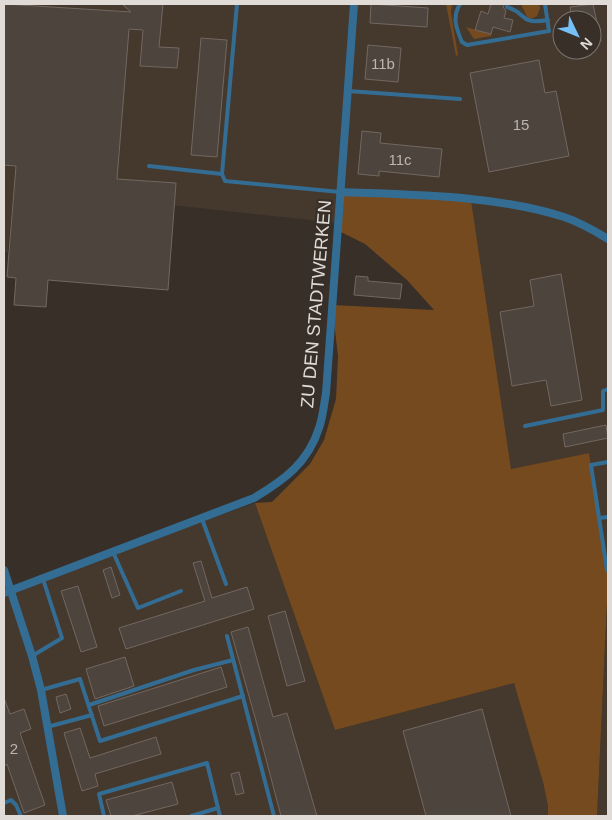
<svg xmlns="http://www.w3.org/2000/svg" width="612" height="820" font-family="Arial,sans-serif">
<rect width="100%" height="100%" fill="#372f28"/>
<!-- built -->
<g fill="#45382d" fill-rule="evenodd">
<path d="M 4,4 L 608,4 L 608,816 L 597,816 L 607,602 L 589,453 L 511,469 L 471,200 L 338,223 L 14,188 L 8,251 L 4,253 ZM 562,20 L 592,20 L 592,50 L 562,50 Z"/>
<polygon points="255,503 335,730 514,682 543,782 548,806 548,816 4,816 4,570 11,589"/>
</g>
<!-- green -->
<g fill="#754a1f">
<polygon points="446,4 452,4 451,13 458,55 456,56"/>
<polygon points="521,4 539,4 540,8 537,16 531,19 527,17"/>
<polygon points="466,27 490,34 492,33 491,36 474,39"/>
<polygon points="340,192 471,200 511,469 589,453 607,570 607,602 597,816 548,816 548,806 543,782 514,683 335,730 255,503 272,502 310,464 324,440 336,399 338,356 332,305 434,310 407,280 365,244 337,230"/>
</g>
<!-- building -->
<g fill="#4d443d" stroke="#726861">
<polygon points="4,4 131,12 122,4 163,4 159,47 179,48 177,68 140,66 143,30 129,29 117,179 176,183 168,290 48,280 46,307 14,305 16,278 7,277 16,166 4,165"/>
<polygon points="371,4 428,8 427,27 370,23"/>
<polygon points="491,4 505,4 503,7 506,11 504,18 513,20 510,32 493,27 491,34 475,30 481,11 488,14"/>
<polygon points="593,4 601,41 592,43 592,20 572,20 570,7"/>
<polygon points="201,38 227,40 217,157 191,155"/>
<polygon points="368,45 401,48 398,82 365,79"/>
<polygon points="539,60 545,93 556,91 569,156 489,172 470,73"/>
<polygon points="362,131 381,133 380,143 442,149 439,177 379,171 379,176 358,174"/>
<polygon points="561,274 582,400 551,406 546,380 512,386 500,312 534,306 530,280"/>
<polygon points="356,276 368,277 368,281 402,284 400,299 354,295"/>
<polygon points="606,425 608,438 565,447 563,434"/>
<polygon points="201,561 212,598 247,587 254,609 126,649 119,628 205,601 193,563"/>
<polygon points="111,567 120,595 112,598 103,570"/>
<polygon points="78,586 97,647 81,652 61,591"/>
<polygon points="285,611 305,681 287,686 268,616"/>
<polygon points="248,627 273,717 287,713 317,816 281,816 256,721 231,632"/>
<polygon points="125,657 134,686 95,699 86,669"/>
<polygon points="221,667 227,687 104,726 98,706"/>
<polygon points="66,694 71,709 60,713 56,697"/>
<polygon points="4,698 10,714 24,709 31,729 20,733 45,805 24,813 7,764 4,766"/>
<polygon points="482,709 511,816 426,816 403,731"/>
<polygon points="80,728 90,758 156,737 161,754 95,774 98,786 82,791 64,733"/>
<polygon points="239,772 244,793 236,795 231,774"/>
<polygon points="172,782 178,804 132,816 111,816 106,800"/>
</g>
<g fill="none" stroke-linecap="round" stroke-linejoin="round">
<!-- lane -->
<g stroke="#346d93" stroke-width="4">
<path d="M 460,4 C 452,17 456,28 462,42 L 467,45 L 549,31 L 545,4"/>
<path d="M 507,7 C 528,13 518,25 548,20"/>
<polyline points="348,91 460,99"/>
<polyline points="149,166 222,174 225,181 340,192"/>
<polyline points="222,174 237,4"/>
<polyline points="525,426 603,410 603,391 608,389"/>
<polyline points="608,462 591,465 607,570 608,570"/>
<polyline points="599,518 608,517"/>
<polyline points="202,519 226,584"/>
<polyline points="113,552 138,608 181,591"/>
<polyline points="227,636 274,816"/>
<polyline points="32,656 62,638 43,579"/>
<polyline points="41,690 80,679 100,741 243,696"/>
<polyline points="89,705 194,670 233,660"/>
<polyline points="47,727 92,715"/>
<polyline points="4,803 11,800 16,805 21,816"/>
<polyline points="104,816 99,794 207,763 218,808"/>
<polyline points="191,816 218,808 220,816"/>
</g>
<!-- street -->
<g stroke="#346d93" stroke-width="8">
<path d="M 340,192 C 411,195 496,195 564,217 C 579,222 595,231 608,239"/>
<polyline points="4,570 32,656 41,690 63,816"/>
<path d="M 4,593 L 254,498 C 284,480 308,463 319,428 C 323,417 324,404 326,393 L 354,4"/>
</g>
</g>
<g text-anchor="middle" stroke-width="4.5" stroke-linejoin="round" paint-order="stroke">
<!-- number labels -->
<g font-size="15" fill="#bcb5b0">
<text x="383" y="69">11b</text>
<text x="521" y="130">15</text>
<text x="400" y="165">11c</text>
<text x="14" y="754">2</text>
</g>
<!-- street labels -->
<g font-size="18" fill="#e1dbd7" stroke="#372f28">
<text transform="translate(316 304) rotate(-85)" y="6">ZU DEN STADTWERKEN</text>
</g>
</g>
<!-- border -->
<rect width="612" height="820" fill="none" stroke="#e1dbd7" stroke-width="10"/>
<!-- north arrow -->
<g transform="translate(577 35) rotate(133)"><circle r="24" fill="#372f28" stroke="#7b746e"/>
<path d="M0-4L9 19L0 12L-9 19Z" fill="#75c0f6"/>
<text y="-8" font-size="14" font-weight="bold" text-anchor="middle" fill="#e1dbd7">N</text>
</g>
</svg>
